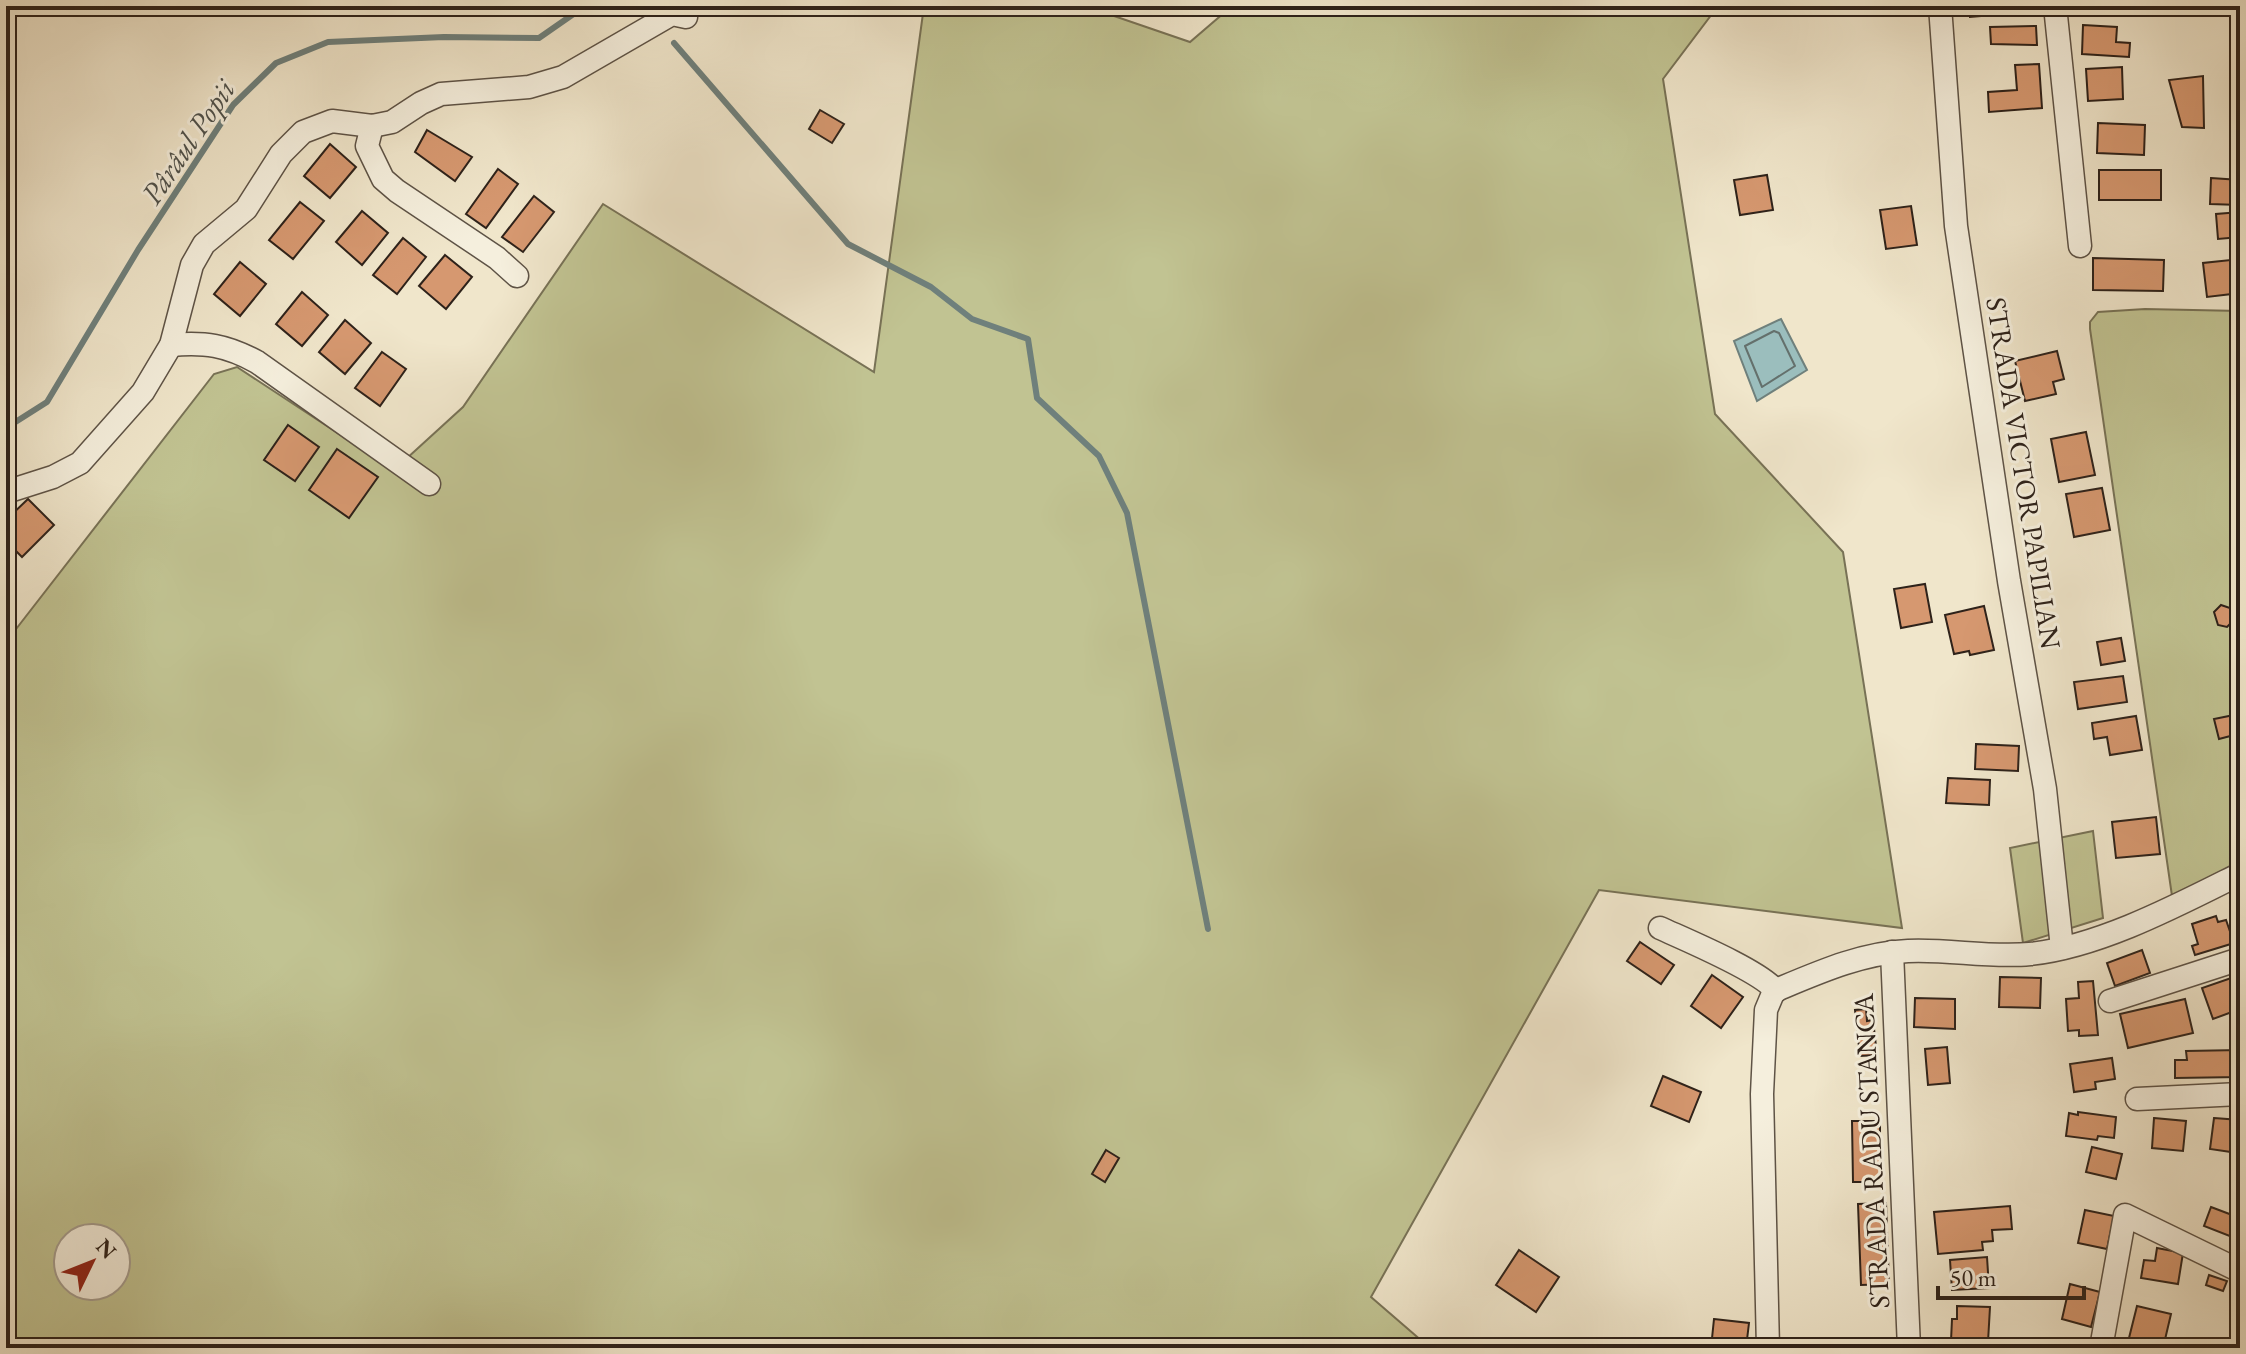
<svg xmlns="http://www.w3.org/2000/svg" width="2246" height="1354" font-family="'EB Garamond',serif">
<rect width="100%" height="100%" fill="#f0e6cb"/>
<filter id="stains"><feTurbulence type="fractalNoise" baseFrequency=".0025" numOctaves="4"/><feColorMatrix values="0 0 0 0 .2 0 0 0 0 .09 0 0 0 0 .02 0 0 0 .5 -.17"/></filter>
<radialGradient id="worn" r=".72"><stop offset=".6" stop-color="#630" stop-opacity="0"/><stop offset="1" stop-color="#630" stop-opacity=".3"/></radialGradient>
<!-- green -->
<g fill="#c1c392" stroke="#787256" stroke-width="2" fill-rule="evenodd">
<path d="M 924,6 L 1085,6 L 1190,42 L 1232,6 L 1718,6 L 1663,79 L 1715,414 L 1843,552 L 1902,928 L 1599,890 L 1371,1297 L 1430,1348 L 6,1348 L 6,642 L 214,374 L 237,367 L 394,470 L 463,407 L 603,204 L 874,372 ZM 68,1238 L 116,1238 L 116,1286 L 68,1286 Z"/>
<polygon points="2145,309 2240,311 2240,863 2172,896 2090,329 2090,322 2098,312"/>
<polygon points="2093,831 2103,918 2023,943 2010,848"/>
</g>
<!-- water -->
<polygon fill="#9bbebd" stroke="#6f807c" stroke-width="2" points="1781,319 1807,370 1757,401 1734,341"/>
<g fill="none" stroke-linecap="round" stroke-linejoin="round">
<!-- shore -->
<polygon stroke="#64706c" stroke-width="2" points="1774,331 1779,333 1795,366 1762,387 1745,346"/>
<!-- stream -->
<g stroke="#6f807c" stroke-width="6">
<polyline points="674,43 848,244 931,287 972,319 1028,339 1037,398 1099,456 1127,513 1208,929"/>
<polyline points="6,428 47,402 138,250 233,105 276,63 328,42 444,37 539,38 585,6"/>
</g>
</g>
<!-- building -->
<g fill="#d69870" stroke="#2e221a" stroke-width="2">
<polygon points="1970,6 2004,6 2005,14 1970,17"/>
<polygon points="2083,25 2117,27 2116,42 2130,43 2129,57 2082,54"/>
<polygon points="2036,26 2037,45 1991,44 1990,27"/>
<polygon points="2039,64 2042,108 1989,112 1988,92 2017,90 2015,65"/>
<polygon points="2122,67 2123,99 2088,101 2086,69"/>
<polygon points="2203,76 2204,128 2182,127 2169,80"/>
<polygon points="820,110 844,124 832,143 809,129"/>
<polygon points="2098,123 2145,125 2144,155 2097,153"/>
<polygon points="427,130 472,157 455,181 415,152"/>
<polygon points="330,144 356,167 330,198 304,176"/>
<polygon points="498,169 518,184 486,228 466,214"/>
<rect x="2099" y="170" width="62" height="30"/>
<polygon points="1767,175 1773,210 1740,215 1734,180"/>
<polygon points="2211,178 2240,180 2240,205 2210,204"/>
<polygon points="534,196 554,212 523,252 502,237"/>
<polygon points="300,202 324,221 293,259 269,240"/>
<polygon points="1911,206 1917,245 1886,249 1880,210"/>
<polygon points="362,211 388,233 362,265 336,242"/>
<polygon points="2240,212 2240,237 2218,239 2216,214"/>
<polygon points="403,238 426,257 397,294 373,275"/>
<polygon points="445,255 472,277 446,309 419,286"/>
<polygon points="2093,258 2164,260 2163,291 2093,290"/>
<polygon points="2240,259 2240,293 2207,297 2203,263"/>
<polygon points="240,262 266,284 240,316 214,294"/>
<polygon points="302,292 328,315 302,346 276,324"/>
<polygon points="345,320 371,343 345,374 319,352"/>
<polygon points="2057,351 2064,379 2053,382 2056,394 2025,401 2015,361"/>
<polygon points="382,352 406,369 380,406 355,388"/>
<polygon points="288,425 319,447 295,481 264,460"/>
<polygon points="2086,432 2095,475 2059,482 2051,439"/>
<polygon points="337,449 378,477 349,518 309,490"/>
<polygon points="2102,488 2110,530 2074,537 2066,494"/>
<polygon points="28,499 54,525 22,557 6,541 6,520"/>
<polygon points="1925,584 1932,622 1901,628 1894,589"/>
<polygon points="2221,605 2230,608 2234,620 2227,627 2218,625 2214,612"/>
<polygon points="1984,606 1994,650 1970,655 1969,651 1954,654 1945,615"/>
<polygon points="2121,638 2125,661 2101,665 2097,642"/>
<polygon points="2123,676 2127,702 2078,709 2074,682"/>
<polygon points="2234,715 2238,734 2219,739 2214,719"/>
<polygon points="2136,716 2142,750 2110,755 2107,737 2094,739 2092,723"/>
<polygon points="1976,744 2019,746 2018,771 1975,769"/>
<polygon points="1948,778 1990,780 1989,805 1946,803"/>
<polygon points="2156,817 2160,854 2116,858 2112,822"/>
<polygon points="2216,916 2218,922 2226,920 2234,943 2195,955 2192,946 2198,944 2192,924"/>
<polygon points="1640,942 1674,965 1661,984 1627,961"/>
<polygon points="2142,950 2150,973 2115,986 2107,963"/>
<polygon points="1712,975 1743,997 1721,1028 1691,1006"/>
<polygon points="2240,975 2240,1009 2213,1019 2202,988"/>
<polygon points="2000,977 2041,978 2040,1008 1999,1007"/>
<polygon points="2093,981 2098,1035 2079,1036 2079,1030 2068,1031 2066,999 2079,998 2078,982"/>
<polygon points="1915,998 1955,999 1955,1029 1914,1027"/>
<polygon points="2185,999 2193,1033 2128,1048 2120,1014"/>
<polygon points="1866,1009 1867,1021 1873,1020 1877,1055 1860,1056 1855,1010"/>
<polygon points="1947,1047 1950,1083 1928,1085 1925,1049"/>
<polygon points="2240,1050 2240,1077 2175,1078 2175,1060 2187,1060 2186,1051"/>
<polygon points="2112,1058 2115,1079 2095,1082 2096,1089 2074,1092 2070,1064"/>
<polygon points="1663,1076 1701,1092 1689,1122 1651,1106"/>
<polygon points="2078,1112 2116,1117 2114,1138 2098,1136 2097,1140 2066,1136 2069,1113 2078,1115"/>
<polygon points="2154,1118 2186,1121 2183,1151 2152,1148"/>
<polygon points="2214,1118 2240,1120 2238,1153 2210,1149"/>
<polygon points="1852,1121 1880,1121 1880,1182 1853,1182"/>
<polygon points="2092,1147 2122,1154 2116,1179 2086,1172"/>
<polygon points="1106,1150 1119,1158 1105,1182 1092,1174"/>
<polygon points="1886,1203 1889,1284 1861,1285 1858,1204"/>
<polygon points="2010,1206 2012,1229 1992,1230 1993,1241 1982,1242 1983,1250 1938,1254 1934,1212"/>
<polygon points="2211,1207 2240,1218 2240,1240 2204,1226"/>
<polygon points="2085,1210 2114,1216 2107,1249 2078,1243"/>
<polygon points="2157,1248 2183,1253 2178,1284 2141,1278 2144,1260 2155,1261"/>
<polygon points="1519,1250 1559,1277 1536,1312 1496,1285"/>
<polygon points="1987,1257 1989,1288 1952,1290 1950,1260"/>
<polygon points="2209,1275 2227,1281 2223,1291 2206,1285"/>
<polygon points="2070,1284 2100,1292 2091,1327 2062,1319"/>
<polygon points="1957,1306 1990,1307 1988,1342 1951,1341 1952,1319 1957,1319"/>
<polygon points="2137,1306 2171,1314 2163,1348 2128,1342"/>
<polygon points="1714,1319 1749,1323 1746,1348 1711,1348"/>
<polygon points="2240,1319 2240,1347 2233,1345 2230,1338 2233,1326"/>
</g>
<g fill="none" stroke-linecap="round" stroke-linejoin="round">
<defs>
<g id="street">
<polyline points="1940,6 1956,226 2009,581 2045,789 2062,948"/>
<polyline points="2055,6 2080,246"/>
<polyline points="372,126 367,146 383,179 397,191 497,258 517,276"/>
<path d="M 171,345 C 205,342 226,345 257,362 L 429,484"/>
<polyline points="6,492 53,477 80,463 143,392 171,345 192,265 204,244 246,209 281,154 303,132 332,121 372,126 392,122 421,103 441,94 529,87 563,77 672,14 686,17"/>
<path d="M 1660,928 C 1686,940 1761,971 1776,991"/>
<polyline points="1892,952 1909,1348"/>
<polyline points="2110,1001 2240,959"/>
<polyline points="2137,1099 2240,1094"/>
<path d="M 1768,1348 L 1762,1094 L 1766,1010 L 1774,991 C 1817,973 1861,953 1908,951 C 1949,949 1989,958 2030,954 C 2099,947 2178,905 2240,874"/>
<polyline points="2101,1348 2125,1215 2240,1271"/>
</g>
</defs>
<!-- street casing -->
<use href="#street" stroke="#5e5346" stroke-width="25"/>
<!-- street -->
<use href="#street" stroke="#f5efdd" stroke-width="22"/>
</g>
<g text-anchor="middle" stroke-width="6" stroke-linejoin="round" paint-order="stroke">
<!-- street labels -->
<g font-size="28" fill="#2e221a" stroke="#f5efdd">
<text transform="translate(2024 473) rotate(81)" y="10">STRADA VICTOR PAPILIAN</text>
<text transform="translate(1871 1151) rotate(-93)" y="10">STRADA RADU STANCA</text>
</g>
<!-- water labels -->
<g font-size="30" font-style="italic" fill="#4f514b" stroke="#f5efdd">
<text transform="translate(188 142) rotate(-56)" y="10">Pârâul Popii</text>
</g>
</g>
<!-- margin -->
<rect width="2246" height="1354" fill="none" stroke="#f0e6cb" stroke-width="32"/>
<rect x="8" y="8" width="2230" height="1338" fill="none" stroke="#2e221a" stroke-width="4"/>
<rect x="16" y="16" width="2214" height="1322" fill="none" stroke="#2e221a" stroke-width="2"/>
<!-- north arrow -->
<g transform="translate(92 1262) rotate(47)"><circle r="38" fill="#f5efdd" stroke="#a59d8f" stroke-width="2"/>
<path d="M0-6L14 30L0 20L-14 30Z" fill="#8f2418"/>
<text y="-12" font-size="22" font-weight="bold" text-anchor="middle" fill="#2e221a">N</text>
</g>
<!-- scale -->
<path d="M1938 1286v12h146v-12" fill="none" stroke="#2e221a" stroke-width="4"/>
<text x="1950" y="1286" font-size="24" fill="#2e221a" stroke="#f5efdd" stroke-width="6" paint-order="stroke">50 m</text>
<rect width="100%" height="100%" filter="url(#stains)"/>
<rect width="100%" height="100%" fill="url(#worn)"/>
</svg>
